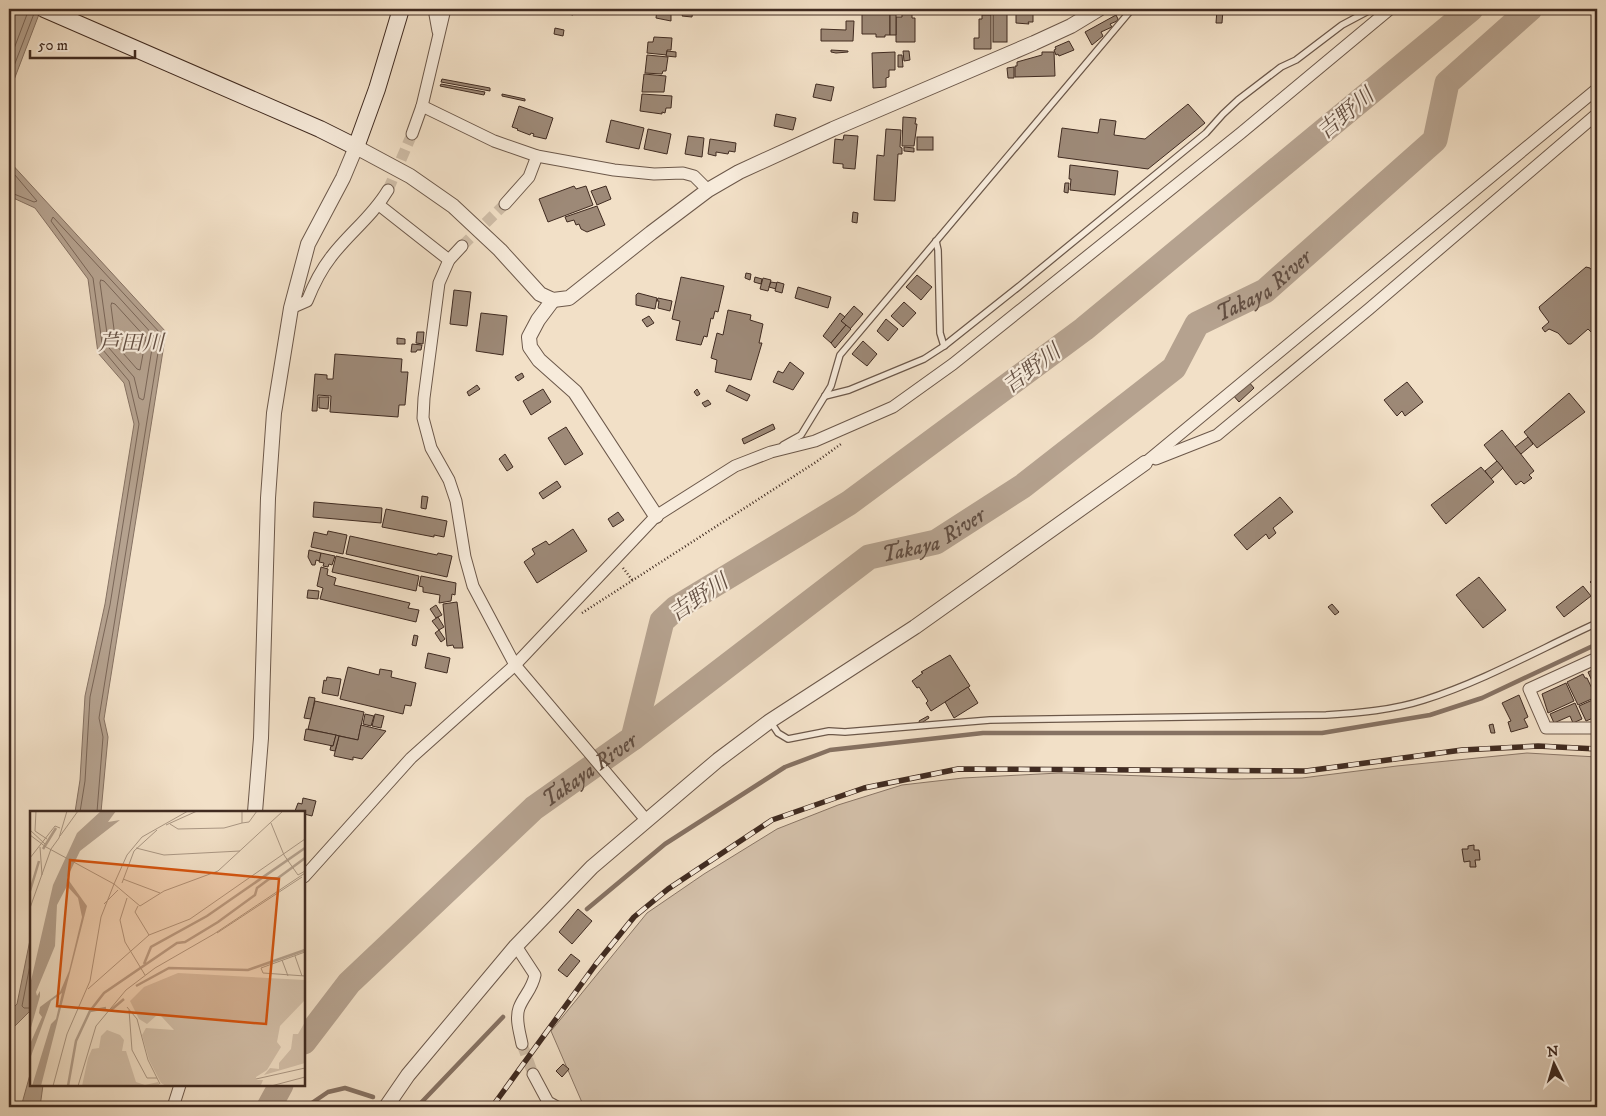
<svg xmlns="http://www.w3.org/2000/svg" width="1606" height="1116" font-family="'IM FELL DW Pica','Noto Serif JP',serif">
<rect width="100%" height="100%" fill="#f2e0c7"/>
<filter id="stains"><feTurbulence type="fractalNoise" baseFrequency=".004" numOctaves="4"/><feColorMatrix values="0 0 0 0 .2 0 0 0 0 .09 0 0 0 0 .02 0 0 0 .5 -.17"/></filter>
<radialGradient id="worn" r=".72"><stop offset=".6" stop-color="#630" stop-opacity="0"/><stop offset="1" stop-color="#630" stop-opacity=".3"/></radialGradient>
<!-- green -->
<polygon fill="#d4c1ab" stroke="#8a7666" points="1527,753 1597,757 1597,1107 584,1107 551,1031 647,913 704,874 777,829 838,805 902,785 963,778 1059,773 1232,779 1302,778 1397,766"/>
<!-- water -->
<g fill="#b5a28f" stroke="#867263">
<polygon points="9,9 41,9 9,93"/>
<polygon points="9,161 166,332 104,719 108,737 101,812 75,812 80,780 85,696 105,604 134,424 124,383 98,353 88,279 35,208 9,196"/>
<polygon points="31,935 31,1016 29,1012 9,1032 9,1012 17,1004"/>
<polygon points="31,1071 31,1085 43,1085 40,1107 21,1107"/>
</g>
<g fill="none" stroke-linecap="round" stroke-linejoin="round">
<!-- shore -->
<g stroke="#7a6658" stroke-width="1">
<polyline points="9,62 29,9"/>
<polyline points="9,79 35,11"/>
<polyline points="9,168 37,201 34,202 9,192"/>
<polygon points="101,280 104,281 154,336 144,398 143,400 139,398 134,377 109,348 100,283"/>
<polygon points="112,303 115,304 146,338 140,370 137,369 116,345 111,306"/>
<polyline points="80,812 85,781 90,697 110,605 139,424 129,381 103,350 93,278 51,221 53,217 161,334 99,718 103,737 97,812"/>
<polyline points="31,960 22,1006 24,1008 31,1008"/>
</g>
<!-- stream -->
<g stroke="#867263" stroke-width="4.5">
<polyline points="587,909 665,844 785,767 830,750 983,733 1322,733 1430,715 1482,698 1597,644"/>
<polyline points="306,1107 328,1092 345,1088 373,1097"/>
<polyline points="417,1107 503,1017"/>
</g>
<!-- river -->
<g stroke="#b5a28f" stroke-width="25">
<polyline points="633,738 662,621 676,608 849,503 1084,329 1471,9"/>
<path id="s1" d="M 304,1042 L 349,983 L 534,808 L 633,738 L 869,557 L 936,542 L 1023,486 L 1174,368 L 1197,324 L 1265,291 L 1435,140 L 1447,83 L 1530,9"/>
<polyline points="269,1107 281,1085"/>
</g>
</g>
<!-- building -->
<g fill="#9d8977" stroke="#402b21">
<polygon points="565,9 573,9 573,15 564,13"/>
<polygon points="657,9 671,9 671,21 656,18"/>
<polygon points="675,9 693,9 692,17 682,16 683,14 675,14"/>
<polygon points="902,9 908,9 908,13 912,13 912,18 915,18 915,42 896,42 896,17 902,17"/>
<rect x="912" y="9" width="28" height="1"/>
<rect x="993" y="9" width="14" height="33"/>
<polygon points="1016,9 1033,9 1033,22 1028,22 1029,24 1016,23"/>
<rect x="1055" y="9" width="14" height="5"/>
<polygon points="1217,9 1223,9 1222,23 1216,23"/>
<polygon points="862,12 890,13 890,35 885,35 885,37 876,37 876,34 862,34"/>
<polygon points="896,12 896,35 890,35 890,13"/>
<polygon points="982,15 991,15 991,49 974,49 974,38 979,38 979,19 982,19"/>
<polygon points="1116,15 1118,19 1117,21 1110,24 1112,27 1101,32 1103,36 1092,45 1085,32"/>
<polygon points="846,21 854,21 853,41 821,41 821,29 846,30"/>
<polygon points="555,28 564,30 563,36 554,34"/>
<polygon points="654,37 672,38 671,50 667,50 667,55 647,53 648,42 653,42"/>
<polygon points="1069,41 1074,50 1059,56 1058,54 1056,55 1054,50 1056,49 1055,47"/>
<polygon points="831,50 848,51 848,52 836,53 831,52"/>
<polygon points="667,51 676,52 676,57 666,56"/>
<polygon points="903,51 909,51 910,60 904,61"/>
<polygon points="895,52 895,70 889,70 889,77 886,78 886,87 873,88 872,53"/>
<polygon points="1042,52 1054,52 1055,76 1015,77 1015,66 1017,66 1017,62 1042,55"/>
<polygon points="647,55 668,57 666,71 663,71 662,74 645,73"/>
<polygon points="898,55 902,55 903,67 898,67"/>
<polygon points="1014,67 1014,78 1008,78 1007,68"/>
<polygon points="644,74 666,76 664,92 642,92"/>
<polygon points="442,79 490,88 490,91 441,82"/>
<polygon points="441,84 485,92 484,95 440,86"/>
<polygon points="816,84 834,87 831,101 813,97"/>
<polygon points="502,94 525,99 525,101 502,96"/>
<polygon points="642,94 672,96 671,108 666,108 665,113 662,112 662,114 640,111"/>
<polygon points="1188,104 1205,123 1148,169 1058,157 1062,128 1098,133 1100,119 1116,121 1114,135 1145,139"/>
<polygon points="519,106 553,118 546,139 533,136 534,134 531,133 530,135 517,130 518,129 512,127"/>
<polygon points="776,114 796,118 793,130 774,126"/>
<polygon points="903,117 916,118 915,124 917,124 914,146 902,146"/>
<polygon points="611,120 644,128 639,149 606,142"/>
<polygon points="648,129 671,134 667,154 644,149"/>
<polygon points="886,129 901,130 900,147 902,148 902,154 898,154 895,201 874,200 877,155 884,156"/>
<polygon points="844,135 858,136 855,169 843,168 843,164 833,163 835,139 843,140"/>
<polygon points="688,136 704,138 702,157 685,154"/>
<rect x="917" y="137" width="16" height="13"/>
<polygon points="710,139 736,143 735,152 729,151 728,154 716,152 716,156 708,154"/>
<polygon points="904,147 914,148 914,152 904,151"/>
<polygon points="1070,165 1118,171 1115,195 1070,190 1071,179 1069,179"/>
<polygon points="1065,183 1069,183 1068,193 1064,192"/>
<polygon points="574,186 576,189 586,186 593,205 548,222 539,199"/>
<polygon points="606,186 611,199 597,205 591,191"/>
<polygon points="597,206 605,225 587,232 581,229 579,224 576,225 574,220 567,222 565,217"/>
<polygon points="853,212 858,213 857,223 852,222"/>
<polygon points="1586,267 1590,268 1597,277 1597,327 1591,332 1588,329 1571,344 1568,344 1558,333 1549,329 1545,332 1542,328 1549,322 1540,310 1539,307"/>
<polygon points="746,273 751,274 750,280 745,278"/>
<polygon points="917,275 932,287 921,300 906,287"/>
<polygon points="681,277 724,286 718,312 715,311 713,319 711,318 707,337 704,336 701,345 676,340 680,321 672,319"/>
<polygon points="755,277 762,279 761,284 754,282"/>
<polygon points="763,278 771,280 768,291 760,289"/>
<polygon points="771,282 777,283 776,289 769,287"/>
<polygon points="777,282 784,284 782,293 775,291"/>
<polygon points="798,287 831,297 828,308 795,298"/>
<polygon points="454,290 471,292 467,326 450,324"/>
<polygon points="638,293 657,298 655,309 636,305 636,295"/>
<polygon points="658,298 672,301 670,311 658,308 659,301 657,301"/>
<polygon points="904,302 916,313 903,327 891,316"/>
<polygon points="854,306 863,314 850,329 841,321"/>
<polygon points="728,310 751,315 750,320 763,324 759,343 762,343 751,380 715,372 717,360 711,358 717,333 723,335"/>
<polygon points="481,313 507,316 503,355 476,351"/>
<polygon points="840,313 845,317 841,321 846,325 831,343 823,336"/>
<polygon points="649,316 654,323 647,327 642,320"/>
<polygon points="886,319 898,329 888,341 877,331"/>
<polygon points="846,325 851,329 835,348 831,343"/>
<polygon points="417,332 424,332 423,344 416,343"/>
<polygon points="397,338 405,339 405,344 397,344"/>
<polygon points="863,341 877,354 867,366 852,354"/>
<polygon points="412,344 422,345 421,350 417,350 416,352 411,352"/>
<polygon points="335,354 402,359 401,372 408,372 405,405 399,405 398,417 330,412 331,396 318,395 317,411 312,411 315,374 327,375 327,379 333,379"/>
<polygon points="790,362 804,373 793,390 773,382 778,371 783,373"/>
<polygon points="522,373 524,377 518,381 515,377"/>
<polygon points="1248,381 1254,388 1239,402 1232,394"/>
<polygon points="1407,382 1423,402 1405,416 1402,411 1397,416 1384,400"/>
<polygon points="477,385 480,389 469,396 467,392"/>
<polygon points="729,385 750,395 747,401 726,391"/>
<polygon points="543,389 551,402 531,415 523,401"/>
<polygon points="697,389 700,394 697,396 694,392"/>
<polygon points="1569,393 1585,412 1537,448 1524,432"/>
<polygon points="319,397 329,397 328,409 319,408"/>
<polygon points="708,400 711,404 705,407 702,403"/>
<polygon points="773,424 775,429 744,444 742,439"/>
<polygon points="566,427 583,454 565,465 548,438"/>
<polygon points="1502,430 1534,471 1529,475 1532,478 1524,484 1521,481 1516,485 1484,445"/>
<polygon points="1528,437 1533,444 1521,454 1515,447"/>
<polygon points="505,454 513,467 507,471 499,459"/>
<polygon points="1497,461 1503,468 1491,479 1485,471"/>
<polygon points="1481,467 1494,482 1446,524 1431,505"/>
<polygon points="557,481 561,487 543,499 539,493"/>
<polygon points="422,496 428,497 426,509 421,508"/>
<polygon points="1280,497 1293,512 1273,528 1276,533 1269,539 1266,534 1247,550 1234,535"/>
<polygon points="314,502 382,508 381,523 313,517"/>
<polygon points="386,509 447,521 444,537 434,535 434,537 382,527"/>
<polygon points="618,512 624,520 613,527 608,519"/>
<polygon points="573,529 587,551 537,583 524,562 535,554 532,549 546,541 549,545"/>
<polygon points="328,531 347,535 343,554 311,547 314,532 327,535"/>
<polygon points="350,536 437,555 438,553 452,556 447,577 346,554"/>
<polygon points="309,550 321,553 320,561 316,560 315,565 312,565 308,557"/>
<polygon points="321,553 335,556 332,565 329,564 328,567 323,566 324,563 319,562"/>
<polygon points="336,556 419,576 416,591 332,572"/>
<polygon points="321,567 328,569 327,575 336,578 334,585 410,603 408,608 419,610 416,622 320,599 323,588 317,586"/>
<polygon points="421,576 456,583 455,595 452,594 451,601 439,603 440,595 423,592 423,587 419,586"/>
<polygon points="1597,576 1597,585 1595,587 1590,582"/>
<polygon points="1479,577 1506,610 1483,628 1456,595"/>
<polygon points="1583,586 1591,596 1564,617 1556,607"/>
<polygon points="308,590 319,591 318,599 307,598"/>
<polygon points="457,602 463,648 454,648 453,645 447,646 443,604"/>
<polygon points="1332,604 1339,612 1335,615 1328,607"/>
<polygon points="436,605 442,615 436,618 430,609"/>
<polygon points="438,617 444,627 439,630 432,621"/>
<polygon points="439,630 445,639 441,642 435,633"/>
<polygon points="414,635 418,636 416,646 412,645"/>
<polygon points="428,653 450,658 447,673 425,668"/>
<polygon points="950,655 970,686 931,711 926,703 928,701 919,687 917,688 912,681 923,673 921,672"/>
<polygon points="348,667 379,675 380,669 392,671 391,677 416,683 411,706 405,705 403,714 340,699"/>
<polygon points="1597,668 1597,679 1592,681 1588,672"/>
<polygon points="1583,674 1585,678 1587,678 1596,697 1578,705 1567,682"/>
<polygon points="327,677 341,679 338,696 322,693 324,680 326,681"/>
<polygon points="1566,683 1574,701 1548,713 1542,694"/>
<polygon points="968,687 978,703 954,718 945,702"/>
<polygon points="1519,695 1528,717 1524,719 1528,727 1511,732 1508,722 1511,721 1502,703"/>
<polygon points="309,697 315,698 311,719 304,718"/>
<polygon points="1597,698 1597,720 1595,721 1593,718 1586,721 1579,706"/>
<polygon points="315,701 364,712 358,740 308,729"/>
<polygon points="1575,703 1582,719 1573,723 1570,716 1554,723 1550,714"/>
<polygon points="365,714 374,716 371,726 363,724"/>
<polygon points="375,714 384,716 381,728 372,726"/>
<polygon points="928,716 929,718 920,724 919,721"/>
<polygon points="1493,724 1495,733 1491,733 1489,725"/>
<polygon points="361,725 386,731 362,759 353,757 353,760 334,756 339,736 358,740"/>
<polygon points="306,729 336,735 333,746 304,740"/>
<polygon points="336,735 339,736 335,751 330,750 331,746 333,746"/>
<polygon points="303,798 316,801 312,816 304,814 304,812 295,811 298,803 302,804"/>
<polygon points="1474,845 1474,850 1479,850 1480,860 1475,860 1476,867 1470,867 1470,861 1464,862 1462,849 1468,849 1468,846"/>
<polygon points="578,909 592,921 572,944 559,932"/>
<polygon points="571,954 580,961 567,977 558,970"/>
<polygon points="563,1064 569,1069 562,1077 556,1071"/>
</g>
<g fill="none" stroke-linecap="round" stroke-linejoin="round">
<!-- minor-tunnel -->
<g stroke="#cebca6" stroke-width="11" stroke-dasharray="11 5.5" stroke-linecap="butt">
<polyline points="388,190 412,134"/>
<polyline points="462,246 505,204"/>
<polyline points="522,1044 533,1074"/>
</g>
<defs>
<g id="service">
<polyline points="936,241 938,250 940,333 944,346"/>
<polyline points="825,396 849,390 883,376 924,359 944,346 1017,288 1206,133 1223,114 1238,100 1281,67 1296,60 1342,25 1372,9"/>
<polyline points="783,445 801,435 831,386 840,355 1132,9"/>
<path d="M 770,721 L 778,733 L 788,739 L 829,731 L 845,732 L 990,720 L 1326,715 C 1359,713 1393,710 1424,700 C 1484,681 1540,649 1597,623"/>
</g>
<g id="minor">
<polyline points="434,9 438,31"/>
<polyline points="422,106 494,141 537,156 614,170 654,174 683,173 694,176 708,190"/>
<polyline points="412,134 422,106 445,9"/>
<polyline points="505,204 529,177 537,156"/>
<polyline points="379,205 449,260"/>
<polyline points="462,246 449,260 439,283 424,398 423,418 431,448 449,480 456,501 465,557 473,586 515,665 647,821"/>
<path d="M 291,308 L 307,301 C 313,286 320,271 331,257 C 349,233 372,217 388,190"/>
<polyline points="1156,459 1217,435 1369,309 1597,114"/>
<polyline points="1145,463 1597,89"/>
<polyline points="1597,658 1529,689 1546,728 1597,728"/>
<polyline points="304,877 411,758 515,665 656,516 735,466 771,452 815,441 893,407 953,364 1241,133 1390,9"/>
<path d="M 516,946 L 535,975 C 532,990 524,995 519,1008 C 515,1019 520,1033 522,1044"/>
<polyline points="533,1074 548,1102 557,1107"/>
<polyline points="173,1107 180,1085"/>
</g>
<g id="tertiary">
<polyline points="553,300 538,320 529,337 530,347 539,360 575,392 656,516"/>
<polyline points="255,812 261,738 268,498 274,413 291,308 308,244 343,178 356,147 410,176 453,206 500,250 540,294 553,300 569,298 651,233 708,190 739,172 833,129 1034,43 1071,26 1099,9"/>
<polyline points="386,1107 408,1075 516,946 592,867 718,760 770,721 915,627 1145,463"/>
</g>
<polyline id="secondary" points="44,9 320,129 356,147 377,89 401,9"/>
</defs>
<!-- service casing -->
<use href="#service" stroke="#6c584a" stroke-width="8"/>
<!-- minor casing -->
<use href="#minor" stroke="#6c584a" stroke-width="13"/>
<!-- tertiary casing -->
<use href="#tertiary" stroke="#6c584a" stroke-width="16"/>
<!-- secondary casing -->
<use href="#secondary" stroke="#402b21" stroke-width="18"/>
<!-- path -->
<g stroke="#402b21" stroke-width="2.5" stroke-dasharray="1 2.5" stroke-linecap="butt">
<polyline points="623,568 633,581"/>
<polyline points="582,613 816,462 841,444"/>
</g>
<!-- service -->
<use href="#service" stroke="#f7ebdb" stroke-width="5.5"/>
<!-- minor -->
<use href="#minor" stroke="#f7ebdb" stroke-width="11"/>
<!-- tertiary -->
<use href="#tertiary" stroke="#f7ebdb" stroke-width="14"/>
<!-- secondary -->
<use href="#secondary" stroke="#f7ebdb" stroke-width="16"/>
<defs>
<polyline id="rail" points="492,1107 596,964 634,917 668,889 772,820 864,788 958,769 1306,771 1462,750 1538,746 1597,749"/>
</defs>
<!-- rail casing -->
<use href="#rail" stroke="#402b21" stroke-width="5.5"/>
<!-- rail -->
<use href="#rail" stroke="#f7ebdb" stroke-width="4" stroke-dasharray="11" stroke-linecap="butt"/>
</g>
<g text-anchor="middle" stroke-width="4.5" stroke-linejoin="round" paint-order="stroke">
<!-- water labels -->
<g font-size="22" font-style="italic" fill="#634f42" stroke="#f7ebdb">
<text transform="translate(1345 113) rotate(-40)" y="8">吉野川</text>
<text dy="8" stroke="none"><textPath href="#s1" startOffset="1238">Takaya River</textPath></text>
<text x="131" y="350">芦田川</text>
<text transform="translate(1031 368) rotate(-37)" y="8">吉野川</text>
<text dy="8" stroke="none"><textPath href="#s1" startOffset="816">Takaya River</textPath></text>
<text transform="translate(698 597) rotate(-34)" y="8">吉野川</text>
<text dy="8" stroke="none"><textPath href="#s1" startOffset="396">Takaya River</textPath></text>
</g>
</g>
<!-- overview -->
<g transform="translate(30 811)">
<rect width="275" height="275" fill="#f2e0c7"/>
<path d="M 148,162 L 275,169 L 274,190 L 250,215 L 247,231 L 251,236 L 237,259 L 226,266 L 226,269 L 233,269 L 231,274 L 136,275 L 131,272 L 119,249 L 112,224 L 116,217 L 144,219 L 131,205 L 126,205 L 117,213 L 109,208 L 100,190 L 114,176 ZM 275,211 L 275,252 L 234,264 L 240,257 L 249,258 L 249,252 L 261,238 L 263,223 L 268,223 ZM 77,219 L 90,224 L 94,229 L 92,240 L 96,240 L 106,271 L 115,274 L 128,271 L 130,275 L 52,275 L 58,247 L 62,238 L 69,237 L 71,225 Z" fill="#d4c1ab"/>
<path d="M 71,0 L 86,0 L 78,11 L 90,9 L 50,40 L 37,67 L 57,95 L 12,271 L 11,275 L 2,275 L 21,213 L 26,208 L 32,182 L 21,190 L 0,248 L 0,233 L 12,206 L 9,202 L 10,196 L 30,181 L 39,160 L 52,106 L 48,87 L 37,75 L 27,94 L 25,135 L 6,181 L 7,185 L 10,180 L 10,185 L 0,220 L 0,174 L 23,74 L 47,22 Z" fill="#b5a28f"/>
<path fill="none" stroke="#b5a28f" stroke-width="2.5" d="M 13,38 L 26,17M 0,80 L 9,50M 114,153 L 121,136 L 177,105 L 275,37M 106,175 L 139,157 L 218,159 L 275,139M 81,199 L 94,188M 60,200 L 76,197M 38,275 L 46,230 L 60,200 L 74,182 L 147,132 L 155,131 L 188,111 L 225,84 L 227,77 L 239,68 L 248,67 L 275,47"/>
<path fill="none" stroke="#ab9885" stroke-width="1" d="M 6,0 L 5,20 L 17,28M 212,12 L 219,11 L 227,0M 241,12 L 254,44 L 268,64 L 275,60M 140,13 L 148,18 L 194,17 L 212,12 L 212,0M 136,14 L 167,0M 0,19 L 15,33M 0,24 L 16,36 L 84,73 L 97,44 L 112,26 L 158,0M 30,25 L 48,0M 10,36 L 12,64M 106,37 L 134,44 L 210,40M 21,38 L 29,27 L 37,0M 0,47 L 25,15 L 30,17M 93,68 L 130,82M 92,72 L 104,40 L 127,19M 97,87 L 90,109 L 95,131 L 115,164M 74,93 L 88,79M 108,95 L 105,101 L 119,124M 0,97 L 21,38M 187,122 L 272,66M 275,141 L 231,157 L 233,162 L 275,165M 265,145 L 272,165M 252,149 L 258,165M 58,178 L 119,124 L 160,108 L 275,28M 97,196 L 107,208 L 118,249 L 130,273M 99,199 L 102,239 L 117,267 L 127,267M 226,268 L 275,257M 23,275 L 37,223 L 60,170 L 71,106 L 84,73 L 110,95 L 134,80 L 188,60 L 253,0M 48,275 L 66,215 L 96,179 L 125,157 L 184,123 L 275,62M 241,275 L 275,266"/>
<path fill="#d7540e" fill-opacity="0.15" stroke="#d7540e" stroke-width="2.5" d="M 40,49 L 249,68 L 236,213 L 27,195 Z"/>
<rect width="275" height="275" fill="none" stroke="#402b21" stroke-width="2.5"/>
</g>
<!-- margin -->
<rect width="1606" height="1116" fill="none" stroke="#f2e0c7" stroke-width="30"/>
<rect x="10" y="10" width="1586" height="1096" fill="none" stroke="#402b21" stroke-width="2.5"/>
<rect x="15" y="15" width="1576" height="1086" fill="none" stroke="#402b21"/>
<!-- north arrow -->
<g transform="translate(1554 1064) rotate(355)" stroke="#f7ebdb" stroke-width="4" paint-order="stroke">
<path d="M0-4L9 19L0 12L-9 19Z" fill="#402b21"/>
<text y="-8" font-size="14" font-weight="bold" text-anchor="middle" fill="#402b21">N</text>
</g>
<!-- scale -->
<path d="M30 50v8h105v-8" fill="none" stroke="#402b21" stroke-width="2.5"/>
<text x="38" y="50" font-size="15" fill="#402b21" stroke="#f7ebdb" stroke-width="4" paint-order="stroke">50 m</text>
<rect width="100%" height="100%" filter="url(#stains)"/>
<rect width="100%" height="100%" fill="url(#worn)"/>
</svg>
